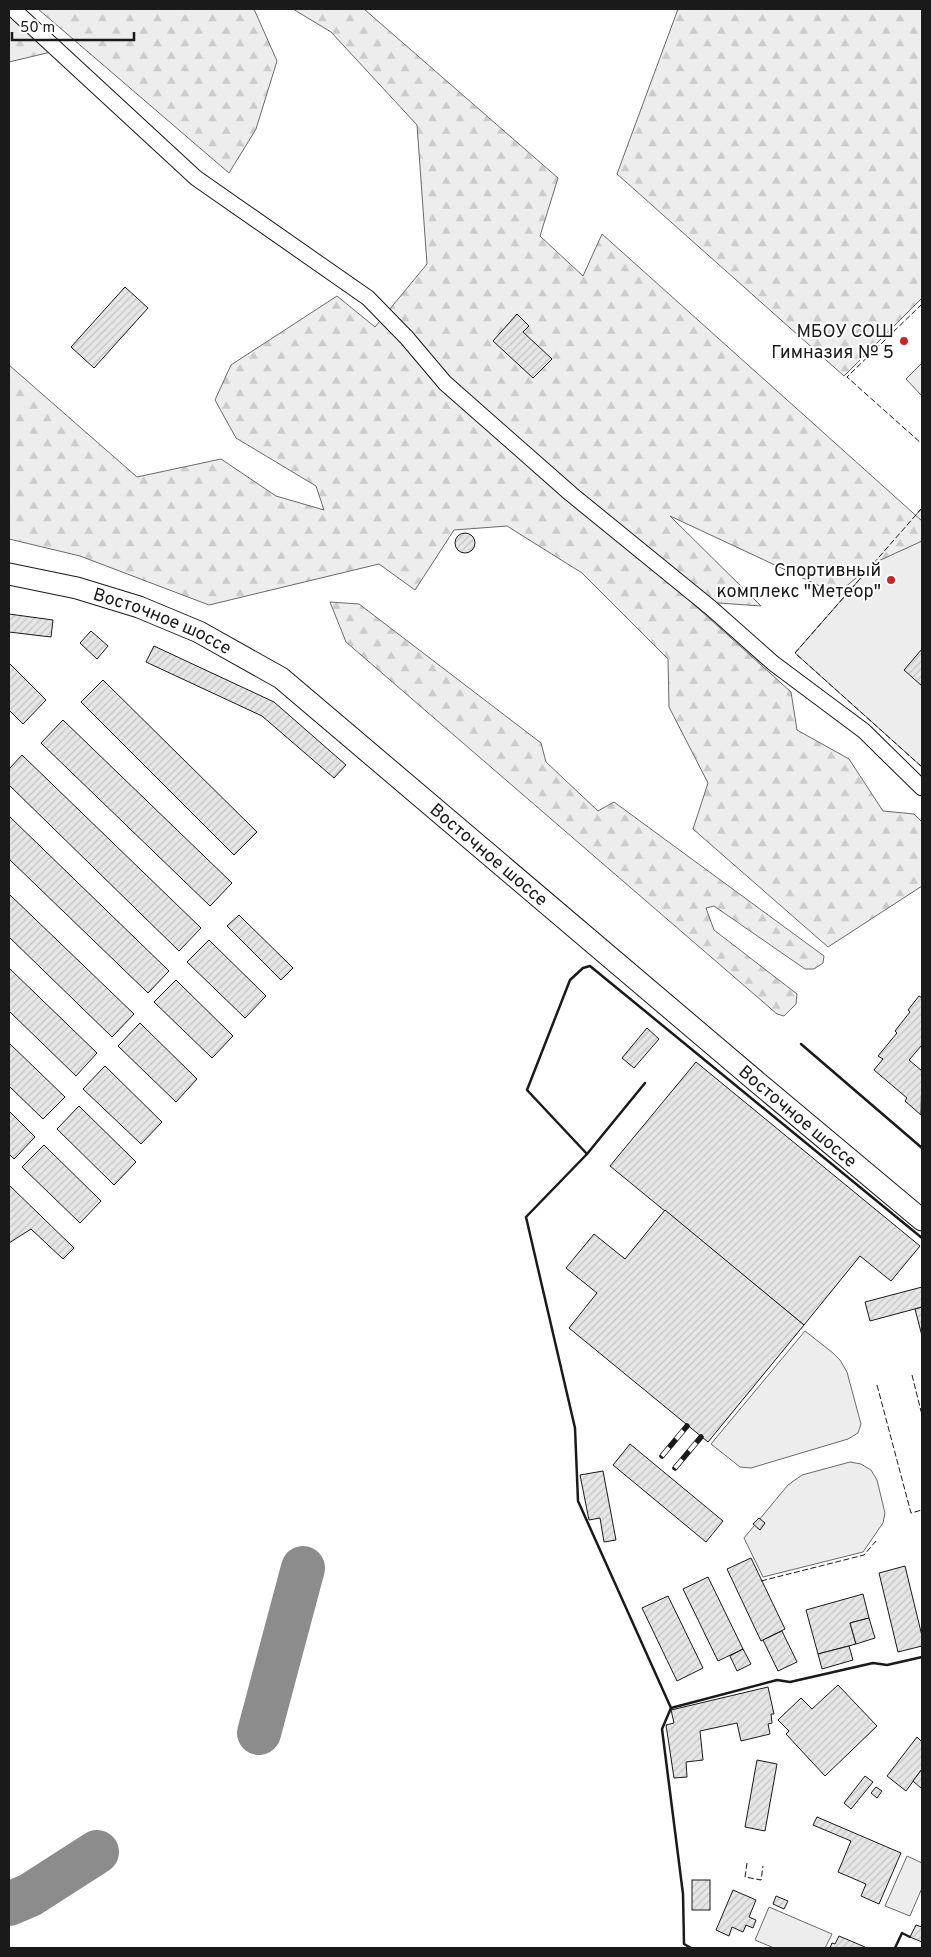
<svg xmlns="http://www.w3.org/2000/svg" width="931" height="1957" font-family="Overpass,sans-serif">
<defs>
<pattern id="forest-firs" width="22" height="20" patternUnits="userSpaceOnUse" patternTransform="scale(1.25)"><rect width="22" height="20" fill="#ededed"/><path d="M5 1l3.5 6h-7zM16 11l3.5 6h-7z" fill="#cbcbcb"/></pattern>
<pattern id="building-hatch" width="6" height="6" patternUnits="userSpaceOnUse" patternTransform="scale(1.25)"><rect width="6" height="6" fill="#e6e6e6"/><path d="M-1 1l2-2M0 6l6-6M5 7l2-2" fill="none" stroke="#c5c5c5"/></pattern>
</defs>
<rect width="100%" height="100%" fill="#fff"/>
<!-- built -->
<g fill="#ededed" stroke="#6a6a6a">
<polygon points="922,363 922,396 906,379"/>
<polygon points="922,508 922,767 795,653"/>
<polygon points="805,1331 833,1353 840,1360 847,1372 861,1424 858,1433 848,1439 751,1468 740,1467 711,1444"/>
<polygon points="850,1462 861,1464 871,1470 877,1480 885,1513 883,1523 863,1552 763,1577 744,1538 788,1485 802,1475"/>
<polygon points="907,1856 922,1863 922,1888 910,1916 885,1906"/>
<polygon points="769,1907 832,1934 825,1948 774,1948 755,1940"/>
</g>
<!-- forest -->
<g fill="url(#forest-firs)" stroke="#6a6a6a">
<polygon points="38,9 254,9 277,61 256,129 229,173"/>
<polygon points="293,9 364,9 558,178 540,236 583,276 602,234 922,521 922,541 874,563 837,594 670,516 761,606 690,601 791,692 797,730 849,759 883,811 914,814 922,822 922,886 828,947 693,829 708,783 669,707 668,659 582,573 507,526 454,530 415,590 379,564 209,605 80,556 9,539 9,365 137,477 221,459 276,496 324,510 316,486 236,438 215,400 231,365 337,296 375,327 427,264 417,125 331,32"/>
<polygon points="678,9 922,9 922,298 844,376 617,174"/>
<polygon points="9,15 51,52 9,62"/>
<polygon points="330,602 359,604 541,743 546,762 598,811 614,802 824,956 823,963 814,969 805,969 714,906 706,908 714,930 797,994 796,1004 784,1016 777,1014 346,642"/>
</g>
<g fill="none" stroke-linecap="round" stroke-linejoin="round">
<!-- taxiway -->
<g stroke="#8c8c8c" stroke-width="44">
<polyline points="259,1733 303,1568"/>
<polyline points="9,1904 30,1895 97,1852"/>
</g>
</g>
<!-- building -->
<g fill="url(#building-hatch)" stroke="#1a1a1a">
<polygon points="125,287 148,308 94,368 71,347"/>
<polygon points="517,314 529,326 523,332 552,359 533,378 493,341"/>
<circle cx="465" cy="543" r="10"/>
<polygon points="9,614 53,620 51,637 9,632"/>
<polygon points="91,631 108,646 97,659 80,643"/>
<polygon points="154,646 274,702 346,765 334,778 262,716 146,662"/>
<polygon points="922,649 922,686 904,670"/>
<polygon points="9,663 46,700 23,724 9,710"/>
<polygon points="103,680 257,832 234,855 81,702"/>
<polygon points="63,720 232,883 210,906 41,743"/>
<polygon points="22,755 201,928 179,951 9,785 9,769"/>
<polygon points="9,816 169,971 148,993 9,859"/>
<polygon points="9,894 134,1014 112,1037 9,937"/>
<polygon points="239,915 293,968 281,980 227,926"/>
<polygon points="209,940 266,996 245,1018 187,962"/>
<polygon points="9,968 97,1053 76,1076 9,1011"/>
<polygon points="176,980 233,1036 212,1058 154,1002"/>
<polygon points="919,996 922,998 922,1045 909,1060 922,1071 921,1115 905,1101 907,1098 874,1070 883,1059 878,1056 897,1033 895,1031 910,1012 908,1010"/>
<polygon points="140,1023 197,1079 176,1102 118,1046"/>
<polygon points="647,1028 659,1039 634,1068 622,1058"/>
<polygon points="9,1043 65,1097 43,1119 9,1086"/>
<polygon points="696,1062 920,1246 891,1281 860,1256 804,1325 610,1166"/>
<polygon points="105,1066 162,1122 141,1144 83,1089"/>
<polygon points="79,1106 136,1162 114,1185 57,1129"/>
<polygon points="9,1111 35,1137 14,1159 9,1154"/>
<polygon points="44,1145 101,1201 80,1223 22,1167"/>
<polygon points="9,1185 74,1248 63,1259 31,1229 9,1243"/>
<polygon points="665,1210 804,1325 708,1442 569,1328 597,1293 566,1268 594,1234 625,1259"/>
<polygon points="922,1287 922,1307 870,1321 865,1302"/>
<polygon points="922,1307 922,1336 915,1309"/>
<polygon points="630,1444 723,1521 706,1542 613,1465"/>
<polygon points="603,1471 616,1540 604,1542 600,1518 589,1520 580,1475"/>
<polygon points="759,1518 765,1523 760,1530 753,1524"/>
<polygon points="751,1558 785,1629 761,1641 727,1569"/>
<polygon points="905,1566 922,1636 922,1646 898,1652 879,1573"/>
<polygon points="708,1577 743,1649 718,1661 683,1589"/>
<polygon points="863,1594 869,1618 850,1623 856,1644 818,1654 806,1610"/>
<polygon points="668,1596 703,1668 677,1681 642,1608"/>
<polygon points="869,1618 875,1638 856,1644 850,1623"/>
<polygon points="782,1631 797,1662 778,1671 763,1640"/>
<polygon points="849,1646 853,1660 822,1669 818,1654"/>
<polygon points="743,1649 751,1664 737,1671 730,1656"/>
<polygon points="838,1685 877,1726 825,1776 786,1734 789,1731 778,1720 801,1698 812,1709"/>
<polygon points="768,1687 774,1714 771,1714 772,1723 768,1724 770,1734 741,1741 737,1723 700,1731 703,1760 686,1762 687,1777 674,1778 666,1725 674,1723 671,1710"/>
<polygon points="917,1737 922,1742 922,1769 906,1791 887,1776"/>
<polygon points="757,1760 777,1764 765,1831 745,1827"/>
<polygon points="922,1769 922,1789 913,1781"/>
<polygon points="865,1776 873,1782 851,1809 844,1803"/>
<polygon points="876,1787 882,1791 877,1798 871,1793"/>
<polygon points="817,1817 901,1853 879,1904 861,1896 866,1884 838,1872 851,1841 813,1825"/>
<rect x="692" y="1880" width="18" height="30"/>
<polygon points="733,1890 756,1900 749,1917 756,1920 753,1928 746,1925 743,1932 732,1927 729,1936 716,1930"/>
<polygon points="776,1896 788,1901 784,1909 773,1904"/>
<polygon points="916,1925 922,1927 922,1942 910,1937"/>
<polygon points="839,1936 865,1947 865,1948 830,1948 832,1943 835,1944"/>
</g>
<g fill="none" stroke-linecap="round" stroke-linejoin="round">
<defs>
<polyline id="street" points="13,9 196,178 368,298 407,338 445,383 571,494 711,608 773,663 864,731 922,788"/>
<g id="secondary">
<path id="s1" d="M 9,574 L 77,588 L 139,607 L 199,632 L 281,678 L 757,1082 L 922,1220"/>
</g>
</defs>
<!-- street casing -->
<use href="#street" stroke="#1a1a1a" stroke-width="17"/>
<!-- secondary casing -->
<use href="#secondary" stroke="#1a1a1a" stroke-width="23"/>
<!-- street -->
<use href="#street" stroke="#fff" stroke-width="15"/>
<!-- secondary -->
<use href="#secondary" stroke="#fff" stroke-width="21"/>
<defs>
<g id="rail">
<polyline points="662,1456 687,1426"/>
<polyline points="675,1468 701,1437"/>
</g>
</defs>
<!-- rail casing -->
<use href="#rail" stroke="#1a1a1a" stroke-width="5.5"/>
<!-- rail -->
<use href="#rail" stroke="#fff" stroke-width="4" stroke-dasharray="11" stroke-linecap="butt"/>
<!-- fence -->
<g stroke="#1a1a1a" stroke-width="1" stroke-dasharray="6 2.5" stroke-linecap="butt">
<polyline points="922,304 847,377 922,444"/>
<polyline points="922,508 795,653 922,767"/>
<polyline points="912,1375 922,1415"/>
<polyline points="877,1385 911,1513 922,1510"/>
<polyline points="761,1581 864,1555 876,1541"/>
<polyline points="747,1863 745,1877 761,1880 763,1866"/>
</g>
<!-- wall -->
<g stroke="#1a1a1a" stroke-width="2.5">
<polyline points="801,1044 922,1148"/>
<polyline points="587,1154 645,1083"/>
<polyline points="922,1238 590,966 583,968 570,980 527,1090 587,1154 526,1217 575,1428 578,1501 671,1708 777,1680 790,1682 873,1663 887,1665 922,1657"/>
<polyline points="671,1708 662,1729 683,1894 684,1944 691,1948"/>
<polyline points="895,1948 902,1933 910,1937"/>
</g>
</g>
<!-- markers -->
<g fill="#c62828" stroke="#fff" stroke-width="2">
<circle cx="904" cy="341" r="5"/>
<circle cx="891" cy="580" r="5"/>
</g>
<g text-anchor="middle" stroke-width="4" stroke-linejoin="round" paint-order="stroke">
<!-- poi labels -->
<g font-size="18" fill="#1a1a1a" stroke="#fff" text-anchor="end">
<text x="894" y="337">МБОУ СОШ<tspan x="894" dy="21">Гимназия № 5</tspan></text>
<text x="881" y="576">Спортивный<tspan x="881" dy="21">комплекс "Метеор"</tspan></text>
</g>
<!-- street labels -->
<g font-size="18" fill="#1a1a1a" stroke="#fff">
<text dy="6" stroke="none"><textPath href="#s1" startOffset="161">Восточное шоссе</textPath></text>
<text dy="6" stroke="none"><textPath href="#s1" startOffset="566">Восточное шоссе</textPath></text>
<text dy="6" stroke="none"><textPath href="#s1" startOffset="971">Восточное шоссе</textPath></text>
</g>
</g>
<!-- border -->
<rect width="931" height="1957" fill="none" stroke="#1a1a1a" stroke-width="20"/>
<!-- scale -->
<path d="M12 32v8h122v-8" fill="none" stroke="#1a1a1a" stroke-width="2.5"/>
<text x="20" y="32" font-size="15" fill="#1a1a1a" stroke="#ffffff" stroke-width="4" paint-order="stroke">50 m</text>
</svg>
